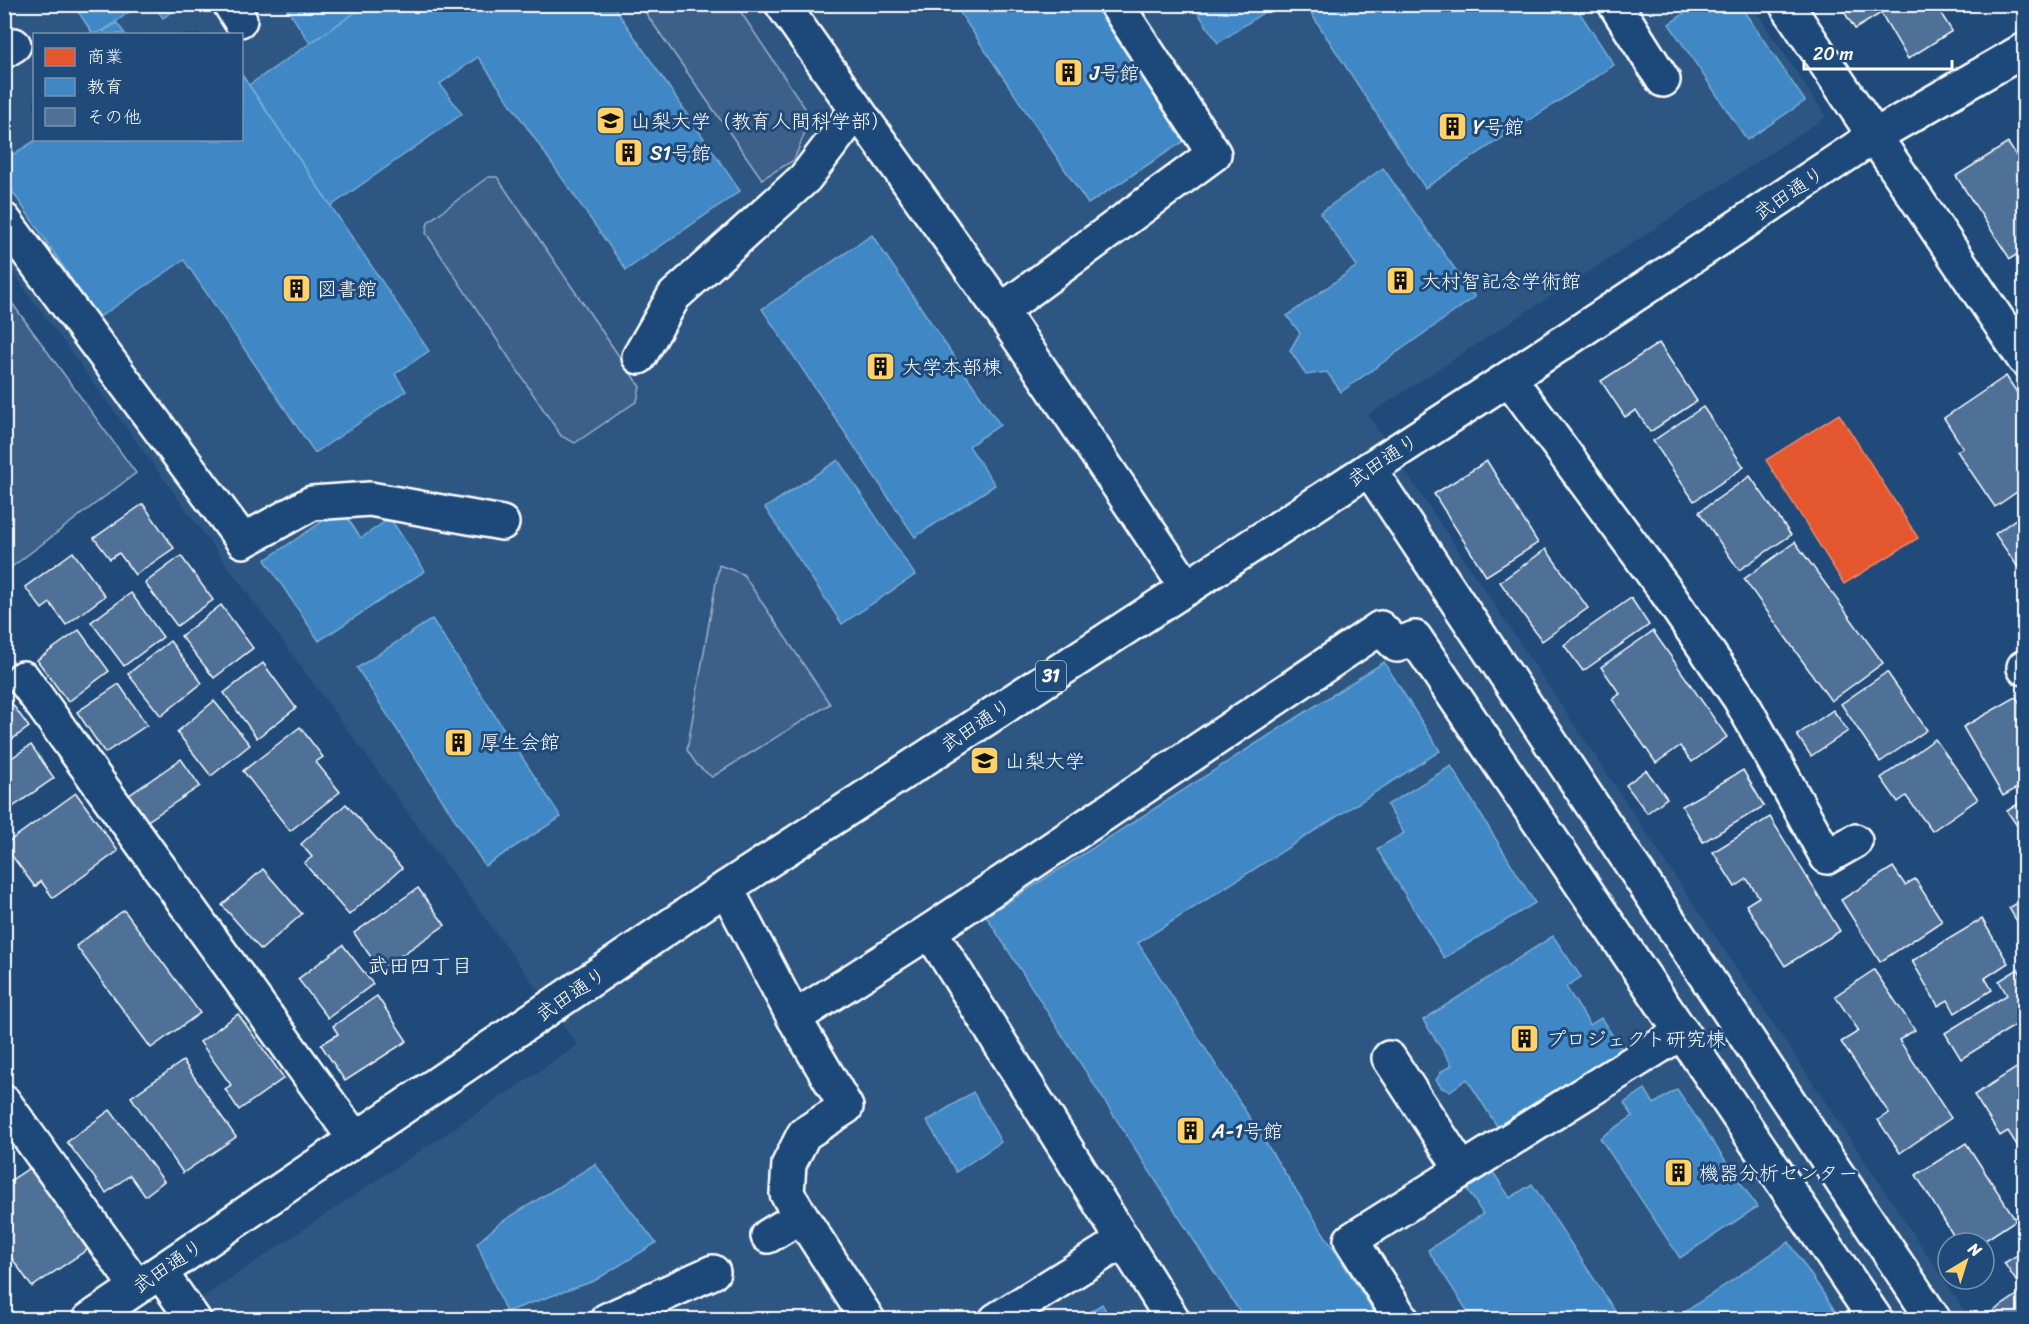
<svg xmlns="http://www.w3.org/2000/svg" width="2029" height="1324" font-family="Sriracha,'Klee One',sans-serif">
<rect width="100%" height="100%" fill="#1f4a7a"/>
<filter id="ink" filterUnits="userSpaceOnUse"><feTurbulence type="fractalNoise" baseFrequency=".0167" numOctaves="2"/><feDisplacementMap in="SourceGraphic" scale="12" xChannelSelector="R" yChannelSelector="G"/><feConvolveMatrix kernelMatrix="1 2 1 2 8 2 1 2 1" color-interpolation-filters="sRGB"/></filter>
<g filter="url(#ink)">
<!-- built -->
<path fill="#2e5683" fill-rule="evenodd" d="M 4,5 L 1752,5 L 1826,117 L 1368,415 L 1970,1319 L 170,1319 L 578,1045 L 5,262 ZM 34,34 L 242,34 L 242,140 L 34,140 Z"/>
<!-- green -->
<g fill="#3c618b" stroke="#9eb0c5" stroke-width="1.5">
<polygon points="640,5 736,5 811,117 794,160 762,179"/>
<polygon points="488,177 497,177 640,387 637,401 575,443 561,436 426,233 428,222"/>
<polygon points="4,292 136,473 5,572 4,572"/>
<polygon points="719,565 743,574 830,704 712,777 697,765 687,750"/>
</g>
<!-- shops -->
<polygon fill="#e4572e" stroke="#ec896d" stroke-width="1.5" points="1839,414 1918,538 1844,584 1766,460"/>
<!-- schools -->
<g fill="#3f88c5" stroke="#79acd6" stroke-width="1.5">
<polygon points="73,4 140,4 103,31 93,34"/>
<polygon points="153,4 184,4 163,18"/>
<polygon points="284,4 368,4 310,43"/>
<polygon points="368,4 612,4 740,191 626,270 478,57 440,84 462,114 331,206 249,85"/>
<polygon points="954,4 1093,4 1184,141 1088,204"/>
<polygon points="1192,4 1276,4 1218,43"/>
<polygon points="1305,4 1574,4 1614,65 1425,188"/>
<polygon points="1698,4 1739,4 1805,101 1747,140 1669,24"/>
<polygon points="117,23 125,34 105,34 103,31"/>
<polygon points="242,75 429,351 395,374 406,391 315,453 184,260 98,318 4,179 4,160 36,140 242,140"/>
<polygon points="1383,168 1475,297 1341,392 1327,372 1306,375 1290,350 1300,333 1287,316 1357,266 1320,213"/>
<polygon points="872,235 1000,425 969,446 995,485 915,537 762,309"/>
<polygon points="838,460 915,575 842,624 765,508"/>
<polygon points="341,509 361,538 390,518 425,571 319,641 265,560"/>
<polygon points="432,619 561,817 485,866 357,668"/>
<polygon points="1384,662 1440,751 1138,943 1379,1320 1245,1320 986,916"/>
<polygon points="1451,766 1535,903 1444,958 1377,849 1404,833 1387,805"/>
<polygon points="1553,936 1581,977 1566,987 1590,1025 1601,1018 1625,1054 1502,1134 1467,1079 1450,1091 1442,1088 1436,1080 1442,1071 1452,1065 1423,1020"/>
<polygon points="1645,1089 1654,1104 1677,1089 1757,1207 1680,1258 1600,1138 1633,1116 1624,1103"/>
<polygon points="973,1092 1001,1142 956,1172 927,1121"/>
<polygon points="595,1164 656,1243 594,1281 506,1312 477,1243 500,1223"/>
<polygon points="1493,1172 1510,1198 1532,1184 1615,1311 1602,1320 1473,1320 1428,1250 1483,1214 1467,1189"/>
<polygon points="1789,1242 1841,1320 1673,1320"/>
<polygon points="1102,1304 1111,1320 1077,1320"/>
</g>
<!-- building -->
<g fill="#507197" stroke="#fff" stroke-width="1.5">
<polygon points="1839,4 1935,4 1952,31 1908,59 1881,13 1855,29"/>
<polygon points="2008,143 2024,168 2024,250 2010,259 1956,176"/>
<polygon points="1659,343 1697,401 1650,432 1636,410 1625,417 1601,381"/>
<polygon points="2006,376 2024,403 2024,487 1995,507 1957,451 1963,448 1944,418"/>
<polygon points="1703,407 1744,467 1694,501 1653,441"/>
<polygon points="1487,461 1538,543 1486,576 1434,494"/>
<polygon points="1750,476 1791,535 1739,570 1699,512"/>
<polygon points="143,504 174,548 135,575 119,553 110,559 94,538"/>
<polygon points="2024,513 2024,576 1995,534"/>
<polygon points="1795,542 1883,663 1831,701 1744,579"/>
<polygon points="1546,549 1588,608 1542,641 1500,582"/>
<polygon points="73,552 105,596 66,625 50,603 42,609 25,587"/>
<polygon points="181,556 213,600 177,626 145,583"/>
<polygon points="131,593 163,637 124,666 91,622"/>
<polygon points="1631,598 1649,625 1583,671 1564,645"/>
<polygon points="221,605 253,648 214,678 181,636"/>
<polygon points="79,630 109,671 68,702 37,660"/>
<polygon points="1653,631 1727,737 1692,762 1680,746 1656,763 1612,699 1620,694 1601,667"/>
<polygon points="170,641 202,683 161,716 128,674"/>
<polygon points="263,663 296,708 257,738 224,693"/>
<polygon points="1887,672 1927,730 1880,762 1841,704"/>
<polygon points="119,684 147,725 105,753 77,712"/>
<polygon points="4,693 29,727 4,745"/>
<polygon points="2016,697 2024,712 2024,784 2003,796 1963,727"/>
<polygon points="214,701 250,745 211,776 177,732"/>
<polygon points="1833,710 1848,731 1811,756 1797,735"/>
<polygon points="300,727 323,757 316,762 340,792 290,831 243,771"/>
<polygon points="1935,739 1978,799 1932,831 1906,796 1898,802 1881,778"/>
<polygon points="31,745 54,778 4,813 4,763"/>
<polygon points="181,759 200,786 146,822 128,796"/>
<polygon points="1646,770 1667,798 1647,813 1626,785"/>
<polygon points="1743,770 1764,806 1703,842 1682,806"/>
<polygon points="76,793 118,851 53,898 41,881 35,887 4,845"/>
<polygon points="2024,800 2024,836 2007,811"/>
<polygon points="346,804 402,868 349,915 304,863 312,857 301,844"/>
<polygon points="1770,817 1840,931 1785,966 1746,905 1759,897 1747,879 1735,887 1713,852"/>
<polygon points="1893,867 1905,885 1915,879 1942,921 1880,962 1841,900"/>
<polygon points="263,869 302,914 261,950 222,905"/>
<polygon points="418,888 445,925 380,970 354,933"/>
<polygon points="2024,899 2024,933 2009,908"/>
<polygon points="124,910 200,1013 151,1048 76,946"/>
<polygon points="1982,919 2008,963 1985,978 1992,990 1955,1013 1948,1000 1938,1006 1912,961"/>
<polygon points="343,945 373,984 328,1018 298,979"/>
<polygon points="2018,969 2024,979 2024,1020 1961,1059 1945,1033 2007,995 1999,981"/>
<polygon points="1874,970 1915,1030 1899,1040 1951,1118 1900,1153 1878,1120 1889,1113 1841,1042 1859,1031 1835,996"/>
<polygon points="377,996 407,1041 345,1081 321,1045 338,1034 333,1026"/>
<polygon points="238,1014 284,1078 239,1110 225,1089 231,1085 200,1042"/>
<polygon points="183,1061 236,1137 183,1173 131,1097"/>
<polygon points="2024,1063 2024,1143 2018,1147 2008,1131 2000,1136 1974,1095"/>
<polygon points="110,1110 164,1181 145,1196 130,1175 106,1193 67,1142"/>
<polygon points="1966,1143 2016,1220 1981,1243 1958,1243 1916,1175"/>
<polygon points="31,1167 88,1249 32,1287 4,1247 4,1185"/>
<polygon points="2024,1251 2024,1320 1993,1320 1989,1314 2023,1291 2004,1263"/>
</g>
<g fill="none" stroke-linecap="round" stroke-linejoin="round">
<defs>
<g id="minor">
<polyline points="230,4 240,20"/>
<polyline points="1615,4 1663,80"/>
<polyline points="1786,4 2024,359"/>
<polyline points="4,51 14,45"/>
<polyline points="857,110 1001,311 1187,588"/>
<polyline points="4,220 243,541 312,503 370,499 502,523"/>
<polyline points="1001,311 1214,154 1116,4"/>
<polyline points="639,357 674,296 805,178 857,110 782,4"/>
<polyline points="1509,378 1665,590 1740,699 1827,857 1855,841"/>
<polyline points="1369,469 1934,1320"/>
<polyline points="2024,668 2024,667"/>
<polyline points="23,678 355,1139"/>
<polyline points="726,888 794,1018 846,1107 804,1134 789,1164 787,1194 868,1320"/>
<polyline points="930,931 1173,1320"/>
<polyline points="794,1018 930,931 1380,628 1397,645 1415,638 1876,1320"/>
<polyline points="1389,1058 1462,1170"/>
<polyline points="4,1102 137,1287"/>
<polyline points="768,1236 801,1216"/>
<polyline points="160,1272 194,1320"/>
<polyline points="607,1320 713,1272"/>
<polyline points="996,1320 1124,1240"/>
<polyline points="1402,1320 1351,1240 1682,1032"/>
</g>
<polyline id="major" points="89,1320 726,888 1509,378 1873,137 2024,50"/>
</defs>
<!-- minor casing -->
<use href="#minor" stroke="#fff" stroke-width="38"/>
<!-- major casing -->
<use href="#major" stroke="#fff" stroke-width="38"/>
<!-- minor -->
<use href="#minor" stroke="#1f4a7a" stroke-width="33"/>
<!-- major -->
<use href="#major" stroke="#1f4a7a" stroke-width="33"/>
</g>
</g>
<!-- icons -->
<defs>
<symbol id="building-square" viewBox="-11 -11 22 22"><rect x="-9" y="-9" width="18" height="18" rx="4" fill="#ffd166" stroke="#1f4a7a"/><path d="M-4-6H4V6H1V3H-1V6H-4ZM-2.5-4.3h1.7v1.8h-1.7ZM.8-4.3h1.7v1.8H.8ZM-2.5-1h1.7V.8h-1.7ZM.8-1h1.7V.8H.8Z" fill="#111"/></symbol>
<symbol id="university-square" viewBox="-11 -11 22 22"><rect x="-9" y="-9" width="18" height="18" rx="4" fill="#ffd166" stroke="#1f4a7a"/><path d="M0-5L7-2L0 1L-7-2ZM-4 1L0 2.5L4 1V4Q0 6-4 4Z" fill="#111"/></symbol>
</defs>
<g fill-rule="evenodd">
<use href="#building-square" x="1052" y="56" width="33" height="33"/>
<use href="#university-square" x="594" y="104" width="33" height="33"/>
<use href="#building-square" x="1436" y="110" width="33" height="33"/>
<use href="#building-square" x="612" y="136" width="33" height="33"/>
<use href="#building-square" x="1384" y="264" width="33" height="33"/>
<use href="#building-square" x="280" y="272" width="33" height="33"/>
<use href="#building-square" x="864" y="350" width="33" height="33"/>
<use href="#building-square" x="442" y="726" width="33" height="33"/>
<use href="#university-square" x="968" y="744" width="33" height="33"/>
<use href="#building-square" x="1508" y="1022" width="33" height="33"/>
<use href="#building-square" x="1174" y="1114" width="33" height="33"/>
<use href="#building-square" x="1662" y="1156" width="33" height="33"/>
</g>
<g text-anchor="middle" stroke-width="6" stroke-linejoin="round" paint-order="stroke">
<!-- shield labels -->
<rect fill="#1f4a7a" stroke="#bcc9d7" stroke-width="1.5" x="1036" y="661" width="30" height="30" rx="4.5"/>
<g font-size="18" font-weight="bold" fill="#fff">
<text x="1051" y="682">31</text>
</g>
<!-- poi labels -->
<g font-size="20" fill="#fff" stroke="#1f4a7a" text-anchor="start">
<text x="1090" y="80">J号館</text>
<text x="631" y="128">山梨大学（教育人間科学部）</text>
<text x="1473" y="134">Y号館</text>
<text x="650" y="160">S1号館</text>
<text x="1421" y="288">大村智記念学術館</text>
<text x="317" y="296">図書館</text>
<text x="902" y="374">大学本部棟</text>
<text x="480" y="749">厚生会館</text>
<text x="1005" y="768">山梨大学</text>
<text x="1546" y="1046">プロジェクト研究棟</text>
<text x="1212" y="1138">A-1号館</text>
<text x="1699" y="1180">機器分析センター</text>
</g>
<!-- street labels -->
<g font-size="20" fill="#fff" stroke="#1f4a7a">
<text transform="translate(1789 193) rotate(-34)" y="7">武田通り</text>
<text transform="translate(1383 460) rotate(-33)" y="7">武田通り</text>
<text transform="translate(976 725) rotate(-33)" y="7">武田通り</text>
<text transform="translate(571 994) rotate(-34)" y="7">武田通り</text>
<text transform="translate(168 1266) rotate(-34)" y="7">武田通り</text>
</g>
<!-- neighbourhood labels -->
<g font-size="21" fill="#fff" stroke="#1f4a7a">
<text x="420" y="973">武田四丁目</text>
</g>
</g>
<!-- margin -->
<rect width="2029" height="1324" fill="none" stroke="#1f4a7a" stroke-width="24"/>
<rect x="12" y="12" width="2005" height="1300" fill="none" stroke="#fff" stroke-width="2" filter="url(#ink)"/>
<!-- legend -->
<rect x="33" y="33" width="210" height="108" fill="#1f4a7a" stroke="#7992af" stroke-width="1.5"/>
<rect x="45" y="48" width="30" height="18" fill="#e4572e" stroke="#7992af" stroke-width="1.5"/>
<text x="87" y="63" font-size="18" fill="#ffffff">商業</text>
<rect x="45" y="78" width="30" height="18" fill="#3f88c5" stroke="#7992af" stroke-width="1.5"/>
<text x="87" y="93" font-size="18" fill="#ffffff">教育</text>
<rect x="45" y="108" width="30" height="18" fill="#507197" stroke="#7992af" stroke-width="1.5"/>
<text x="87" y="123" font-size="18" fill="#ffffff">その他</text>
<!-- north arrow -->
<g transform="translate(1966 1261) rotate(38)"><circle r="28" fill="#1f4a7a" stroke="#7992af" stroke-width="1.5"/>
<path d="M0-4.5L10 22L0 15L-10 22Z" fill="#ffd166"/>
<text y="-9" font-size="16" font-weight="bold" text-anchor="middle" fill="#ffffff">N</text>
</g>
<!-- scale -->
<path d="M1804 60v9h148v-9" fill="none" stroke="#ffffff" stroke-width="3"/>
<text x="1813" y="60" font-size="18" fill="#ffffff" stroke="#1f4a7a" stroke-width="4.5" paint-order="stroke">20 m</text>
</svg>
